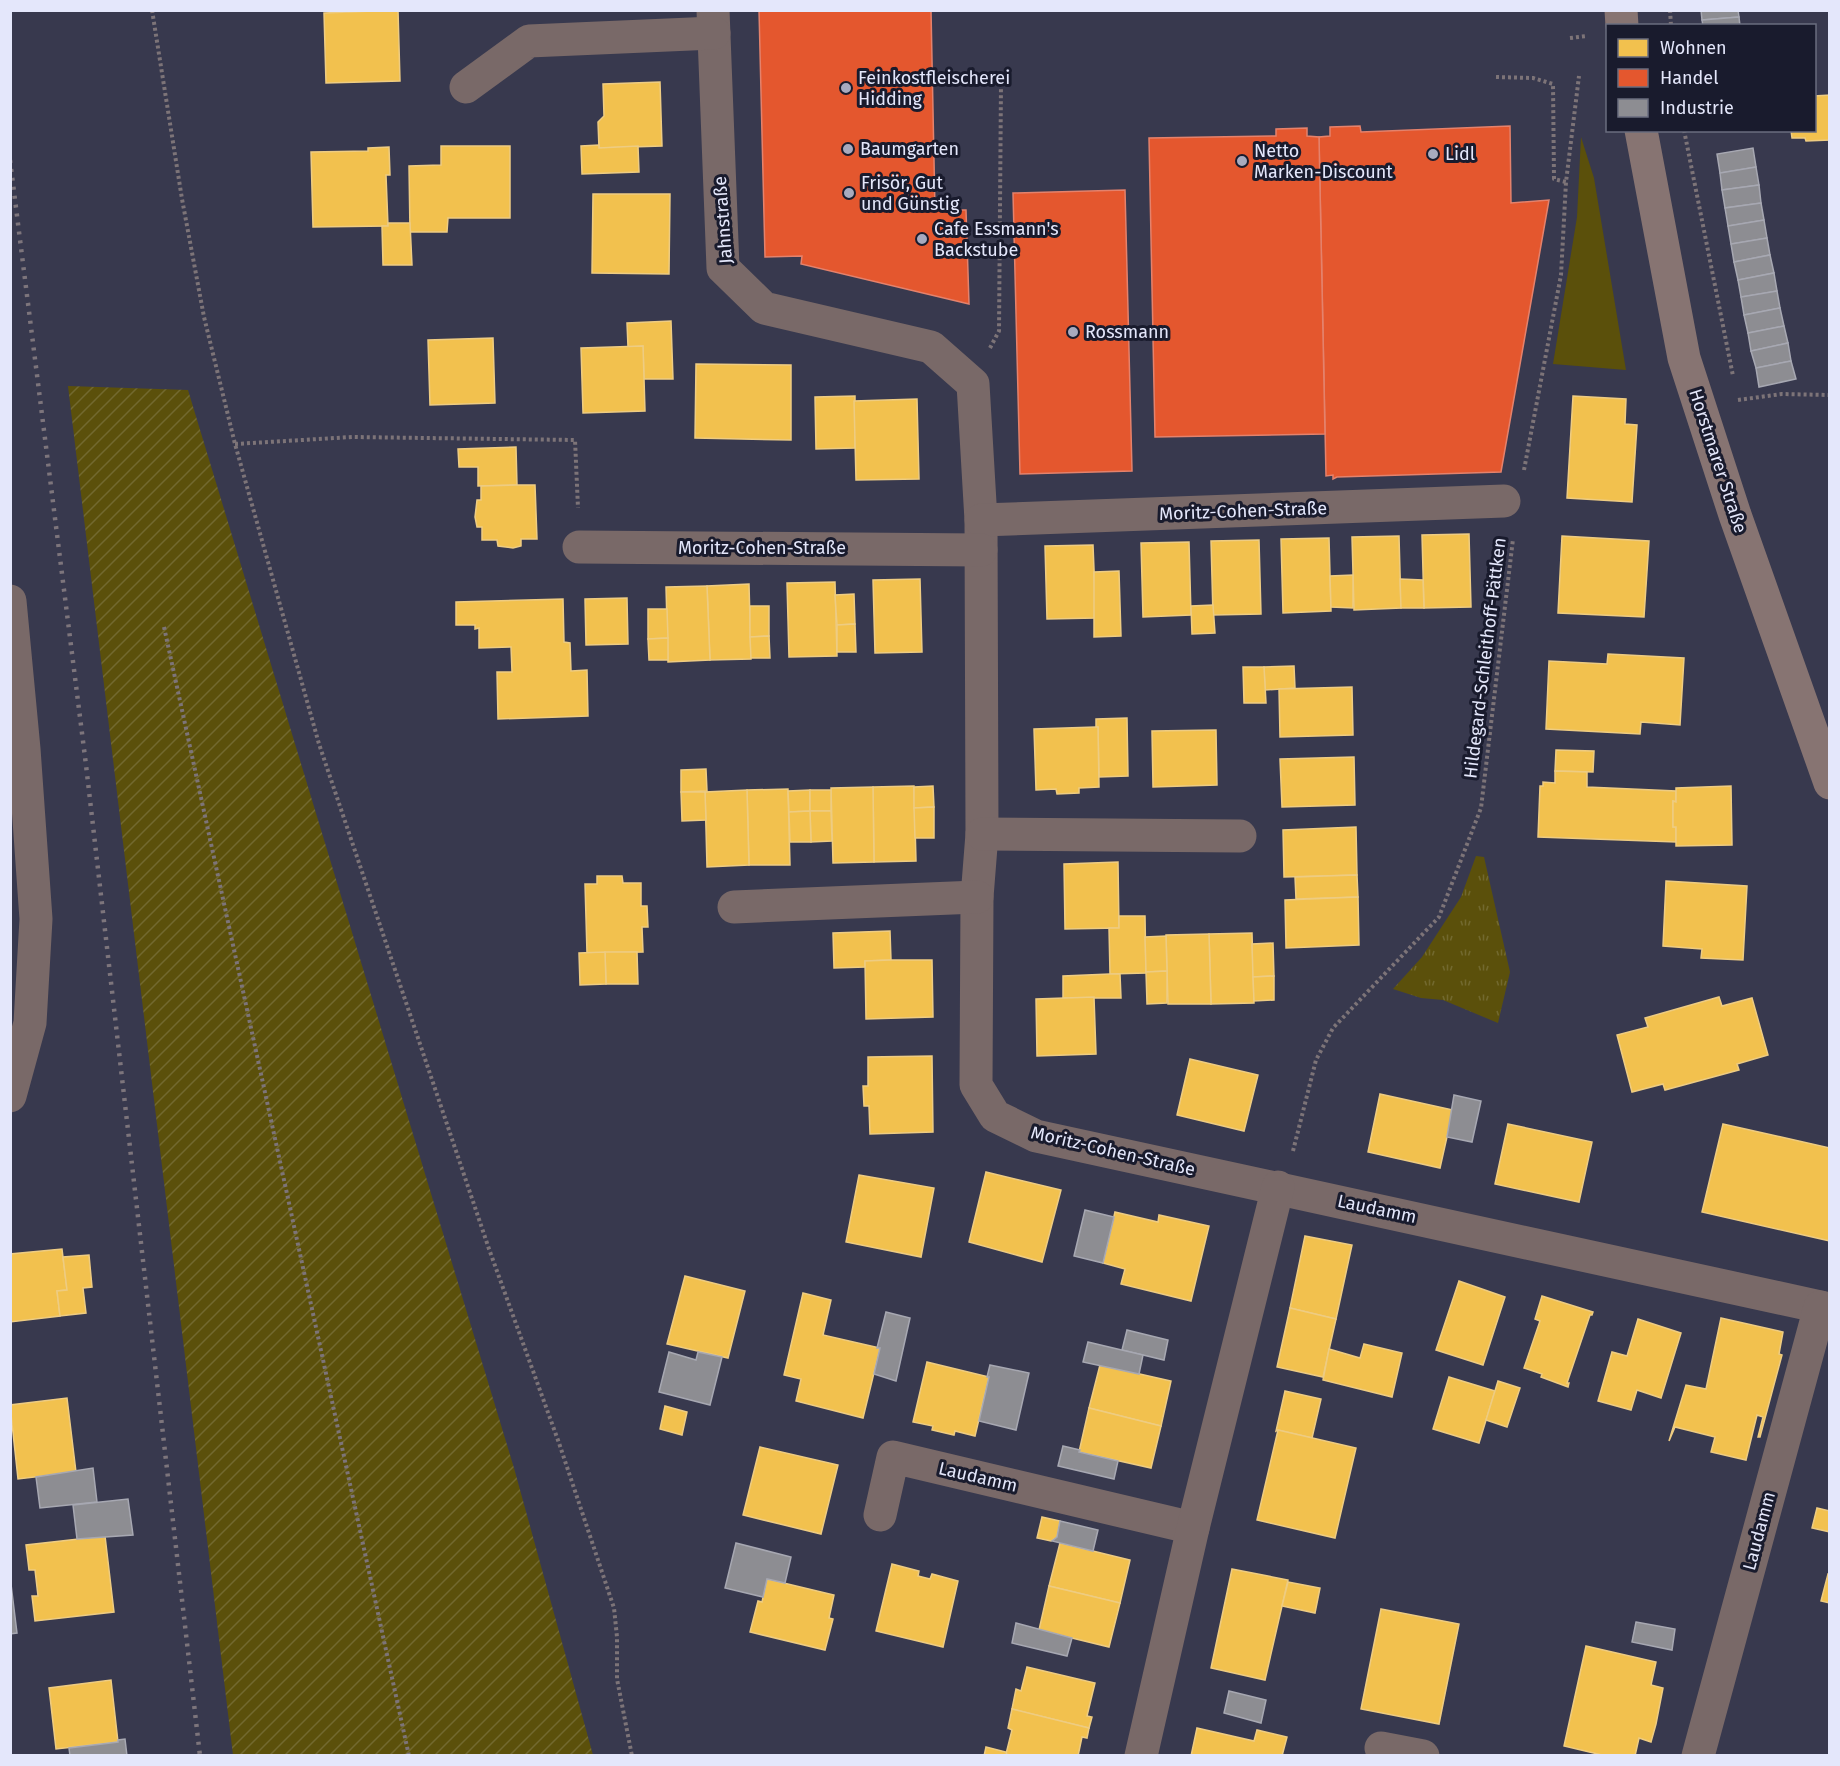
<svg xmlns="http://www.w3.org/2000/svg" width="1840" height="1766" font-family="'Fira Sans',sans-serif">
<defs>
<pattern id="park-tufts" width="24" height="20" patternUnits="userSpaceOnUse" patternTransform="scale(1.5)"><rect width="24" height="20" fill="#5b500b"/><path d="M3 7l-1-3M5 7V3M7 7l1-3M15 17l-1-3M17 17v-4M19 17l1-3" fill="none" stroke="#72692f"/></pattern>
<pattern id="garden-furrows" width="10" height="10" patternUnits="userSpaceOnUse" patternTransform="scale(1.5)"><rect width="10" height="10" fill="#5b500b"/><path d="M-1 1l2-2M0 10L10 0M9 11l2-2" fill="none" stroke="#72692f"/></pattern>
</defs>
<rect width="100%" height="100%" fill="#38394e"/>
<!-- grass -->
<polygon fill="#5b500b" points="1581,137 1594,178 1626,370 1553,364 1577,217"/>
<!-- park -->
<polygon fill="url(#park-tufts)" points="1476,856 1484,857 1510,972 1498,1023 1443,1000 1421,998 1393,989 1422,957 1461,897"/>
<!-- garden -->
<polygon fill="url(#garden-furrows)" points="68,386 188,390 514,1468 593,1755 233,1755"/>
<!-- homes -->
<g fill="#f2c14e" stroke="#eecc82" stroke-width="1.5">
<polygon points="398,10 400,81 326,83 324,13"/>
<polygon points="660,82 662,146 599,148 598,122 604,116 603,84"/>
<polygon points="1830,95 1830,140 1806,141 1805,138 1792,138 1791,130 1814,130 1814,96"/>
<polygon points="599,145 599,148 638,146 639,172 582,174 581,146"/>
<polygon points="441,146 510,146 510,218 448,218 447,232 410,232 409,166 441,165"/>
<polygon points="389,147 390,175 386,175 388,226 313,227 311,152 368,151 368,148"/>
<polygon points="593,194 670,194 669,274 592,273"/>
<polygon points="388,223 410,223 412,265 383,265 382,226 388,226"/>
<polygon points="671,321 673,379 644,379 643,346 628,347 627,323"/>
<polygon points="493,338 495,403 430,405 428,340"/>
<polygon points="643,346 645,411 583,413 581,348"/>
<polygon points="696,364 791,365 791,440 695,438"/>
<polygon points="855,396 855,448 816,449 815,397"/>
<polygon points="1573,396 1626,399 1625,424 1637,425 1632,502 1567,498"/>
<polygon points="917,399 919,479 856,480 854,401"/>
<polygon points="516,447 517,485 478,486 478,467 459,467 458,449"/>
<polygon points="517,485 535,485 537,539 521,539 521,546 513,548 498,546 497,540 482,540 482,527 477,527 475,517 477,500 481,500 481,486"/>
<polygon points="1469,534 1471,607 1424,608 1422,535"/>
<polygon points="1399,536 1401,608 1354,610 1352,537"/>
<polygon points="1562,536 1649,541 1644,617 1558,613"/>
<polygon points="1329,538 1331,611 1283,613 1281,539"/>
<polygon points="1259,540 1261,614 1213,615 1211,541"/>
<polygon points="1189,542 1191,615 1143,617 1141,543"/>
<polygon points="1093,545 1096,618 1047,619 1045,546"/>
<polygon points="1119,571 1121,636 1094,637 1094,572"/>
<polygon points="1353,575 1353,608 1331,607 1330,576"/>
<polygon points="920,579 922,652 875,653 873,580"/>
<polygon points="1400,579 1423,580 1424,608 1401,608"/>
<polygon points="835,582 837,656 789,657 787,583"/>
<polygon points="749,584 751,659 710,660 707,586"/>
<polygon points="707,586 710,660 668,662 666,587"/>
<polygon points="854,594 855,624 837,625 835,595"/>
<polygon points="627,598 628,644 586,645 585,599"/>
<polygon points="563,599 564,642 570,643 571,671 587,670 588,716 498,719 497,672 512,672 511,647 479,648 479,628 475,629 475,625 456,625 456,602"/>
<polygon points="1213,605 1215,633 1192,634 1191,606"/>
<polygon points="750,606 769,606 769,636 750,637"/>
<polygon points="648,609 667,609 668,638 648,639"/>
<polygon points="855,624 856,652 837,652 837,625"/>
<polygon points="769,636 770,658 751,658 750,637"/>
<polygon points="668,638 668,660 649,660 648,639"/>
<polygon points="1608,654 1684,658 1680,725 1641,722 1640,734 1546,729 1549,661 1607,664"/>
<polygon points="1294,666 1295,688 1265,690 1264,667"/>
<polygon points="1243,667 1264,667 1266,703 1244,703"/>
<polygon points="1352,687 1353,735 1280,737 1279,689"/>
<polygon points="1127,718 1128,776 1099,777 1098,727 1096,727 1096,719"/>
<polygon points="1096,727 1098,727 1099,787 1079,788 1079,793 1057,794 1056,789 1036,790 1034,729"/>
<polygon points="1216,730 1217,785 1153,787 1152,731"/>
<polygon points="1556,750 1594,751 1593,772 1555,771"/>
<polygon points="1354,757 1355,805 1282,807 1280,759"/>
<polygon points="706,769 707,791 681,792 681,770"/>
<polygon points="1555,771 1587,772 1587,787 1676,791 1676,802 1673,801 1673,827 1676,827 1676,842 1538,837 1540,786 1543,786 1543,782 1555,783"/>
<polygon points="914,786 916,861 874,862 873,787"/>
<polygon points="933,786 934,807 914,808 914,787"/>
<polygon points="1731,786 1732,845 1676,846 1676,827 1673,827 1673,801 1676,802 1676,788"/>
<polygon points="873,787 874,862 833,863 831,788"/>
<polygon points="788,789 790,865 749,865 747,790"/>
<polygon points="747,790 749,865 707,867 705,792"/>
<polygon points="810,790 810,811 789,812 788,791"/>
<rect x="810" y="790" width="21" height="21"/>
<polygon points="681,792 705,792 706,820 682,821"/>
<polygon points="934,807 934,838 915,838 914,808"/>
<polygon points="810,811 831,811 832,841 811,842"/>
<polygon points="810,811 811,842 790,842 789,812"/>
<polygon points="1356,827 1357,875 1284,877 1283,830"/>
<polygon points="1118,862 1119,928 1065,929 1064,864"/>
<polygon points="1357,875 1358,897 1296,899 1295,877"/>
<polygon points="597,876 622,876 623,883 641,883 641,906 647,906 648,927 642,927 643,952 587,953 585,884 597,884"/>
<polygon points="1666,881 1747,886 1743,960 1701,958 1702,949 1663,946"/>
<polygon points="1358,897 1359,945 1286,948 1285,900"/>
<polygon points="1119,916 1145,916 1146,973 1110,974 1109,928 1119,928"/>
<polygon points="890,931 891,960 865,961 865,967 834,968 833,933"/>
<polygon points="1252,933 1254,1003 1211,1004 1209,934"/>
<polygon points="1209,934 1211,1004 1168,1004 1166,935"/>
<polygon points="1166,936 1167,971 1146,972 1145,937"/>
<polygon points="1273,943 1274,976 1253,977 1252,944"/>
<polygon points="605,952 637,952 638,984 606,984"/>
<polygon points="605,952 606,984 580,985 579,953"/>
<polygon points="891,960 932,960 933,1017 866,1019 865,961"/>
<polygon points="1167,971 1167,1003 1147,1004 1146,972"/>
<polygon points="1110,974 1120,974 1121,998 1063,998 1063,976"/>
<polygon points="1274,976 1274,1000 1254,1001 1253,977"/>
<polygon points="1094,997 1096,1054 1037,1056 1036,999"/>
<polygon points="1719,997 1722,1006 1752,998 1768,1055 1737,1064 1739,1070 1665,1090 1663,1084 1632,1092 1617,1035 1648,1027 1645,1018"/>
<polygon points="932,1056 933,1132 870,1134 869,1106 864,1106 863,1086 868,1086 868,1057"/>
<polygon points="1190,1059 1258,1075 1244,1131 1177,1115"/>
<polygon points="1380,1094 1453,1110 1440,1168 1368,1152"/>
<polygon points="1508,1124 1592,1142 1579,1202 1495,1184"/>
<polygon points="1723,1124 1830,1148 1830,1241 1702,1212"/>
<polygon points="986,1172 1061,1190 1042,1262 969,1242"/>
<polygon points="859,1175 934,1188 921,1257 846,1242"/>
<polygon points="1115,1212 1158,1222 1159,1215 1209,1226 1191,1301 1121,1284 1125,1269 1103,1263"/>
<polygon points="1305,1236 1352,1245 1336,1319 1290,1308"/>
<polygon points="62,1249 67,1290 57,1291 60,1316 10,1322 10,1254"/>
<polygon points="89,1255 92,1287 83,1288 86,1313 60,1316 57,1291 67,1290 63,1257"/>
<polygon points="685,1276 745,1291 728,1358 667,1344"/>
<polygon points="1459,1281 1505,1297 1483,1365 1436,1350"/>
<polygon points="803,1293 831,1300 823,1335 880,1348 863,1418 796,1401 801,1379 784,1375"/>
<polygon points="1542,1296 1593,1312 1592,1315 1590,1315 1567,1383 1569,1383 1568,1387 1541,1377 1542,1374 1524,1368 1540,1321 1535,1319"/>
<polygon points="1290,1308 1336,1319 1323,1377 1277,1367"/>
<polygon points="1721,1318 1783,1332 1779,1354 1782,1355 1760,1437 1758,1437 1763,1417 1757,1415 1746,1460 1711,1452 1715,1437 1675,1427 1669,1441 1686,1385 1706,1389"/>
<polygon points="1638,1319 1681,1333 1661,1398 1637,1390 1631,1410 1598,1401 1612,1352 1627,1356"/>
<polygon points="1364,1344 1402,1353 1392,1397 1323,1380 1329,1349 1360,1358"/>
<polygon points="927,1362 989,1377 975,1436 955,1431 954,1435 932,1430 933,1426 913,1422"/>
<polygon points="1100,1365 1171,1381 1161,1426 1089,1408"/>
<polygon points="1449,1377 1495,1391 1479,1443 1433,1429"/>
<polygon points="1498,1381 1520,1388 1507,1427 1486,1420"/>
<polygon points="1285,1391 1321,1399 1312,1438 1278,1430 1276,1431"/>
<polygon points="67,1398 76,1472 18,1479 10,1405"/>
<polygon points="665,1406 687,1412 682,1435 660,1429"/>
<polygon points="1089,1408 1161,1426 1151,1468 1079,1452"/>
<polygon points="1278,1430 1356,1448 1335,1538 1257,1520"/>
<polygon points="760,1447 838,1465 821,1534 743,1515"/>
<polygon points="1817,1508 1830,1511 1830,1532 1812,1528"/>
<polygon points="1042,1517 1060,1521 1057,1537 1051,1541 1037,1538"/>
<polygon points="105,1536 114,1612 35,1621 32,1596 38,1596 35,1570 29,1570 26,1545"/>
<polygon points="1060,1543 1130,1560 1120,1603 1049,1586"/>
<polygon points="892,1564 919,1571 918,1576 930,1579 932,1574 958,1581 943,1647 876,1631"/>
<polygon points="1232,1569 1288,1580 1265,1680 1211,1668"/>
<polygon points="1828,1574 1830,1575 1830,1603 1821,1601"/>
<polygon points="767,1579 834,1595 829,1618 833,1619 825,1650 750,1632 758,1601 762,1602"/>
<polygon points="1288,1582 1320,1588 1315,1613 1282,1606"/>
<polygon points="1049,1586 1120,1603 1109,1647 1039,1630"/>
<polygon points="1381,1609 1459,1624 1439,1724 1361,1709"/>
<polygon points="1586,1646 1656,1662 1651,1685 1663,1688 1656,1724 1651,1742 1639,1738 1635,1756 1606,1756 1564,1746"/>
<polygon points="1027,1667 1095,1683 1087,1716 1092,1717 1089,1728 1012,1709 1016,1689 1021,1691"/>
<polygon points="111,1680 118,1742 56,1749 49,1688"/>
<polygon points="1012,1709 1089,1728 1087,1738 1082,1737 1078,1756 1014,1756 1006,1754 1012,1730 1008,1728"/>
<polygon points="1197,1728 1254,1741 1257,1730 1287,1737 1282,1756 1191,1756"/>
<polygon points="986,1747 1006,1752 1007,1756 984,1756"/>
</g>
<!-- shops -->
<g fill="#e4572e" stroke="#e4826c" stroke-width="1.5">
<polygon points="759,10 931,10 935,210 966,210 969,304 801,264 802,256 765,257"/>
<polygon points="1360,126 1361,132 1510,126 1511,203 1549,200 1501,472 1337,477 1333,479 1333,475 1326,476 1319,137 1330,136 1330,127"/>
<polygon points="1307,128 1307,136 1319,137 1325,434 1155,437 1149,138 1276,136 1276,129"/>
<polygon points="1125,190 1132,471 1020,474 1013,193"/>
</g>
<!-- industry -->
<g fill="#8d8d92" stroke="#a7a8b2" stroke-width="1.5">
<polygon points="1701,10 1738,10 1739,17 1702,20"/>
<polygon points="1739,17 1740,26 1703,26 1702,20"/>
<polygon points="1753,148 1756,167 1720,173 1717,154"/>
<polygon points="1756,167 1759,185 1722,190 1720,173"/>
<polygon points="1759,185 1761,203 1725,208 1722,190"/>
<polygon points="1761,203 1764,220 1728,226 1725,208"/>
<polygon points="1764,220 1767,238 1731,244 1728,226"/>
<polygon points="1767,238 1770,255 1734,262 1731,244"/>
<polygon points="1770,255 1774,273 1738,280 1734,262"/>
<polygon points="1774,273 1777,291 1741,297 1738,280"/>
<polygon points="1777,291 1780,308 1744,315 1741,297"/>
<polygon points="1780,308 1784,326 1748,333 1744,315"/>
<polygon points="1784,326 1788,343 1751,351 1748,333"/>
<polygon points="1788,343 1791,361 1756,368 1751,351"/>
<polygon points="1791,361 1796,379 1759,387 1756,368"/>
<polygon points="1454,1095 1481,1101 1472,1142 1447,1137"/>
<polygon points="1085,1210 1114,1217 1103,1263 1074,1256"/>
<polygon points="886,1312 910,1318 896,1381 874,1374 880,1348 877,1348"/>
<polygon points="1127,1330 1168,1340 1164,1360 1122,1350"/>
<polygon points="1088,1342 1143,1355 1139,1374 1083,1362"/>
<polygon points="669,1352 696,1360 698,1352 722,1357 710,1405 659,1392"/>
<polygon points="990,1365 1029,1373 1016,1430 979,1421 989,1377 987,1377"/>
<polygon points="1063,1446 1080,1450 1079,1452 1118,1461 1114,1479 1058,1466"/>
<polygon points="93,1468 97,1502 40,1508 36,1477"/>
<polygon points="128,1499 133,1535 77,1539 73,1505"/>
<polygon points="1060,1521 1098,1530 1093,1551 1052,1541 1057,1537"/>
<polygon points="736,1543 791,1557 785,1583 767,1579 763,1597 725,1588"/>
<polygon points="10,1576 17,1633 10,1634"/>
<polygon points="1636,1622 1675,1629 1672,1650 1632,1642"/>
<polygon points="1016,1623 1072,1638 1067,1656 1012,1643"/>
<polygon points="1229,1691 1266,1700 1261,1723 1224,1713"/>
<polygon points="125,1739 127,1756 70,1756 69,1748 118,1742 118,1740"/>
</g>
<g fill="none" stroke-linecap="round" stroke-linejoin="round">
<!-- path -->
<g stroke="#7d7478" stroke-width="4" stroke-dasharray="3 3" stroke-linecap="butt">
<polyline points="152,10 182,199 204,317 235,444 319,744 489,1249 559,1443 614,1608 617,1637 617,1679 632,1756"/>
<polyline points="1670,10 1671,26"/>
<polyline points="1570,38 1587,36"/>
<polyline points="1496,77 1533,78 1553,84 1554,179 1566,182"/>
<polyline points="1684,130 1733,376"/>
<polyline points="990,348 999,331 1001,84"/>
<polyline points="1738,400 1782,394 1830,395"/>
<polyline points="235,444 352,437 575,440 578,508"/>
<polyline points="1524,470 1561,275 1566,182 1579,76"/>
<polyline points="164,627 409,1756"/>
<polyline points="1293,1151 1316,1060 1333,1028 1439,917 1481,808 1513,539"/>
</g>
<!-- street -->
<g stroke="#796968" stroke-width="33">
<polyline points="713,10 723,268 764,308 931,347 973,384 981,520 982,834 977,897 976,1085 995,1116 1036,1136 1830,1309"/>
<polyline points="466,87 529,41 714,33"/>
<polyline points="981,520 1504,501"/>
<polyline points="579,547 981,550"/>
<polyline points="10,601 24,749 36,919 30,1023 10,1096"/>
<polyline points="982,834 1240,836"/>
<polyline points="734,907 977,897"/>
<polyline points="880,1515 893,1457 1193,1528"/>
<polyline points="1381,1748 1423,1756"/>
<polyline points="1141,1756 1193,1528 1278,1187"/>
<polyline points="1698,1756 1820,1307"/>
</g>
<!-- secondary -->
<g stroke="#877472" stroke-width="33">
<polyline points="1621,10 1622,26"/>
<polyline points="1641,130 1684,358 1735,515 1830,783"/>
</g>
<!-- rail -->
<polyline stroke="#7d757c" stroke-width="4.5" stroke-dasharray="3 6" stroke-linecap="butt" points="10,160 86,765 200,1756"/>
</g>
<!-- markers -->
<g fill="#a8aabe" stroke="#191b2d" stroke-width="2">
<circle cx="846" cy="88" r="6"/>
<circle cx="848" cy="149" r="6"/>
<circle cx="1433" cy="154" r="6"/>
<circle cx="1242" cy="161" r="6"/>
<circle cx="849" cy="193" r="6"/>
<circle cx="922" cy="239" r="6"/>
<circle cx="1073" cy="332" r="6"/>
</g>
<g text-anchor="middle" stroke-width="6" stroke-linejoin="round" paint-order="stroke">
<!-- poi labels -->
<g font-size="18" fill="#e4e7fb" stroke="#191b2d" text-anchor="start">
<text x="858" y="84">Feinkostfleischerei<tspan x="858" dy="21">Hidding</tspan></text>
<text x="860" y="155">Baumgarten</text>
<text x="1254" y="157">Netto<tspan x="1254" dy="21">Marken-Discount</tspan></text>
<text x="1445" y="160">Lidl</text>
<text x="861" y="189">Frisör, Gut<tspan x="861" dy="21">und Günstig</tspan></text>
<text x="934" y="235">Cafe Essmann's<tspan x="934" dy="21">Backstube</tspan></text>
<text x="1085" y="338">Rossmann</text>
</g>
<!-- street labels -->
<g font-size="18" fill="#e4e7fb" stroke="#191b2d">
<text transform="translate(723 220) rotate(-94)" y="6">Jahnstraße</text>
<text transform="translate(1718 461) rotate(72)" y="6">Horstmarer Straße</text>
<text transform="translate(1243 511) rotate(-2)" y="6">Moritz-Cohen-Straße</text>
<text x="762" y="554">Moritz-Cohen-Straße</text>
<text transform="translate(1485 658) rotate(-83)" y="6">Hildegard-Schleithoff-Pättken</text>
<text transform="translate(1113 1151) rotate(13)" y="6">Moritz-Cohen-Straße</text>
<text transform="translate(1377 1209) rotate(12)" y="6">Laudamm</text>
<text transform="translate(978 1477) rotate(13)" y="6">Laudamm</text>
<text transform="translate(1759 1531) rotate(-75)" y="6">Laudamm</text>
</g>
</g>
<!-- border -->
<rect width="1840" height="1766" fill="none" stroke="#e4e7fb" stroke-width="24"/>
<!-- legend -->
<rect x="1606" y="24" width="210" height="108" fill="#191b2d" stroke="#6a6d7f" stroke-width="1.5"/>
<rect x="1618" y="39" width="30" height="18" fill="#f2c14e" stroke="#6a6d7f" stroke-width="1.5"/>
<text x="1660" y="54" font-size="18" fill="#e4e7fb">Wohnen</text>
<rect x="1618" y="69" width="30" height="18" fill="#e4572e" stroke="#6a6d7f" stroke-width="1.5"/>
<text x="1660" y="84" font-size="18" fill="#e4e7fb">Handel</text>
<rect x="1618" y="99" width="30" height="18" fill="#8d8d92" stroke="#6a6d7f" stroke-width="1.5"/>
<text x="1660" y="114" font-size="18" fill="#e4e7fb">Industrie</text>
</svg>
